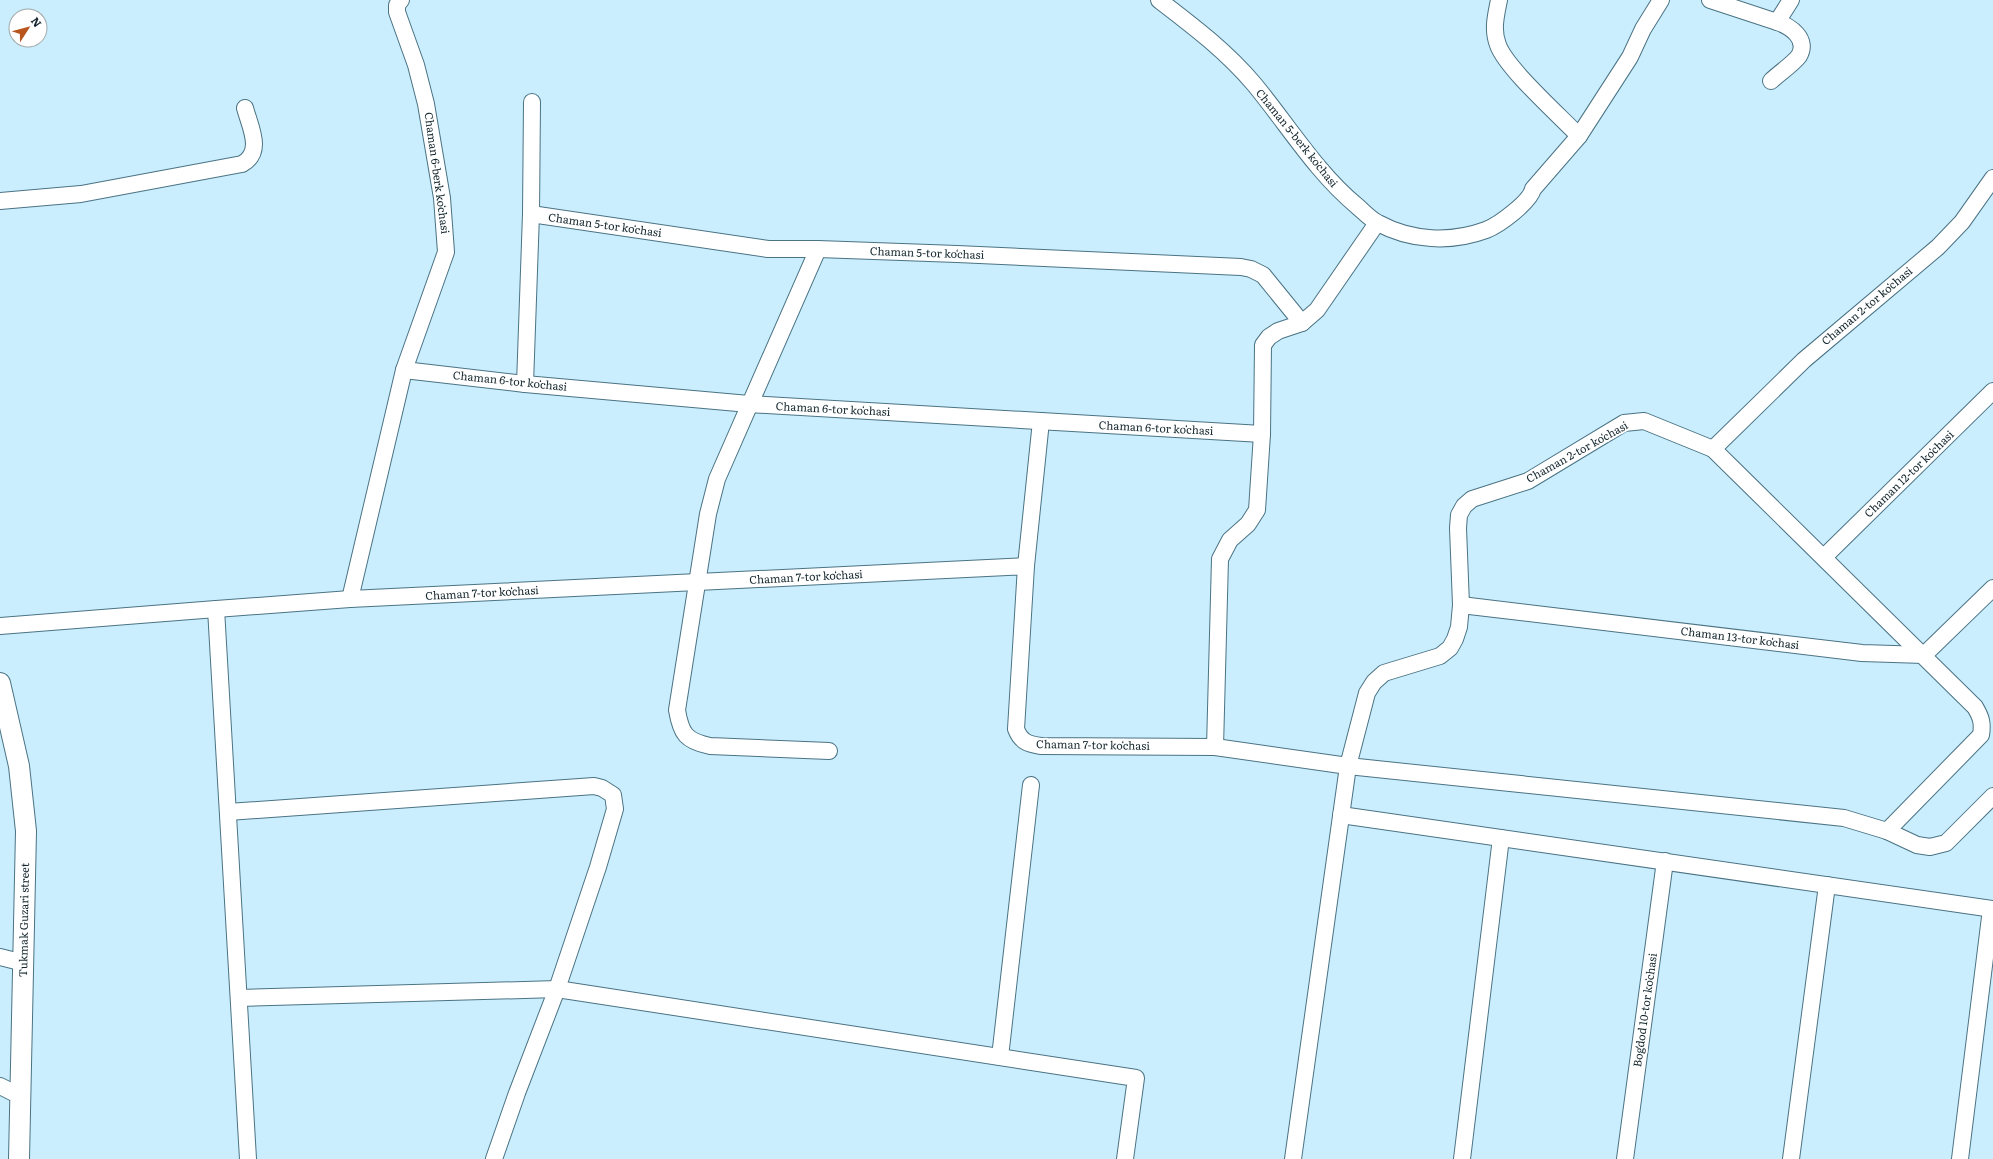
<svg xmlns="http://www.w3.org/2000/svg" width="1993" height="1159" font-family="Literata,serif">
<rect width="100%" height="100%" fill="#caeefd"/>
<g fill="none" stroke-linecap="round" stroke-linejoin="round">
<defs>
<g id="minor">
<path d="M 1159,0 C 1193,26 1226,51 1254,84 C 1288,125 1316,172 1357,206 C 1364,212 1370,219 1378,223 C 1411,241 1451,243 1486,230 C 1499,225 1530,202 1533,189 L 1579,136 L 1630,57 L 1643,29 L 1661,0"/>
<path d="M 1499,0 C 1496,15 1492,30 1498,45 C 1506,68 1560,116 1579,136"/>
<polyline points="1710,0 1777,22 1791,0"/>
<path d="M 1771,81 C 1779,73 1792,65 1799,56 C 1809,39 1790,26 1777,22"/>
<polyline points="1993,178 1962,222 1938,247 1804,360 1713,449 1644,421 1624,423 1528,481 1472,499 1464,506 1459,515 1458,528 1461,605 1459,627 1455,639 1450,648 1440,656 1384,673 1374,682 1367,693 1348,766 1844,818 1887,831 1917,845 1930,847 1946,843 1993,796"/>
<path d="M 0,201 L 81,194 L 242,164 C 264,152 250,127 245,108"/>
<polyline points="531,214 768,249 818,249 957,254 1241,267 1251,269 1263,275 1302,323"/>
<path d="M 818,249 L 717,479 L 708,514 L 677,710 C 681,734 686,741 710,746 L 829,751"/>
<polyline points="404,370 525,384 749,404 1262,434"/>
<polyline points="525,384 531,214 532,102"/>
<path d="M 1713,449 L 1975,707 C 1981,717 1983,723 1981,735 L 1887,831"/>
<polyline points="1824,557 1993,391"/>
<polyline points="1026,566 1041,421"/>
<polyline points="350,599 404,370 446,252 442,198 426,104 416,65 397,12 397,5 401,0"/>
<polyline points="1461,605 1862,653 1924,655 1993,588"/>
<path d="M 216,609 L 350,599 L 1026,566 L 1016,729 C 1021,742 1028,744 1041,746 L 1215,747 L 1348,766 L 1293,1159"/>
<polyline points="0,626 216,609 248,1159"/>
<polyline points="1215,747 1220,559 1230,540 1248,524 1257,510 1262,434 1263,345 1269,337 1278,331 1302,323 1317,310 1377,223"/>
<polyline points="228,812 594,786 602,788 613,795 615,809 598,867 557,989 517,1093 494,1159"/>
<polyline points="1341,815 1993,909"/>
<polyline points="0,957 24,963"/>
<polyline points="239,998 557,989 1136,1078 1125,1159"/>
<polyline points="1000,1057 1031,785"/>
<polyline points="0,1086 20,1096"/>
<polyline points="1462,1159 1501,838"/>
<polyline points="1625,1159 1665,861"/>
<polyline points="1791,1159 1827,885"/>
<polyline points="1960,1159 1991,909"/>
</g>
<polyline id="tertiary" points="0,683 19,766 26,831 19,1159"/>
</defs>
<!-- minor casing -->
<use href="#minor" stroke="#4a7384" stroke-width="18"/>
<!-- tertiary casing -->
<use href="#tertiary" stroke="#4a7384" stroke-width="22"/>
<!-- minor -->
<use href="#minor" stroke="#fff" stroke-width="16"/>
<!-- tertiary -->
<use href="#tertiary" stroke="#fff" stroke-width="20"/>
</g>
<g text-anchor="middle" stroke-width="4" stroke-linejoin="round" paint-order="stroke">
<!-- street labels -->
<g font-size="11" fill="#15272e" stroke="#fff">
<text transform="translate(1297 138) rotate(51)" y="4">Chaman 5-berk koʻchasi</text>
<text transform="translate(437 173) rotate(82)" y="4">Chaman 6-berk koʻchasi</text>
<text transform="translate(605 225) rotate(8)" y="4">Chaman 5-tor koʻchasi</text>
<text transform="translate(927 253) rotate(2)" y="4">Chaman 5-tor koʻchasi</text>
<text transform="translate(1867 306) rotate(-40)" y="4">Chaman 2-tor koʻchasi</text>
<text transform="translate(510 381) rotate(6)" y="4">Chaman 6-tor koʻchasi</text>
<text transform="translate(833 409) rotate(3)" y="4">Chaman 6-tor koʻchasi</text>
<text transform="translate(1156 428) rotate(3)" y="4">Chaman 6-tor koʻchasi</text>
<text transform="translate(1577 452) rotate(-29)" y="4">Chaman 2-tor koʻchasi</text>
<text transform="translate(1909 474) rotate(-44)" y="4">Chaman 12-tor koʻchasi</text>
<text transform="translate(806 577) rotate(-3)" y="4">Chaman 7-tor koʻchasi</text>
<text transform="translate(482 593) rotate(-3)" y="4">Chaman 7-tor koʻchasi</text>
<text transform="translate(1740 638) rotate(7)" y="4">Chaman 13-tor koʻchasi</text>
<text transform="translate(1093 745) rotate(1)" y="4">Chaman 7-tor koʻchasi</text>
<text transform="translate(24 920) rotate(-89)" y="4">Tukmak Guzari street</text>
<text transform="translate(1645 1010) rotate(-82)" y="4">Bogʻdod 10-tor koʻchasi</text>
</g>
</g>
<!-- north arrow -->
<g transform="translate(28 28) rotate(54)"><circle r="19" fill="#ffffff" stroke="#a1a9ab"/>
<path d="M0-3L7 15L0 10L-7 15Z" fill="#b8551d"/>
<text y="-6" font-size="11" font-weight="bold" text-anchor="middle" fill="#15272e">N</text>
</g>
</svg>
